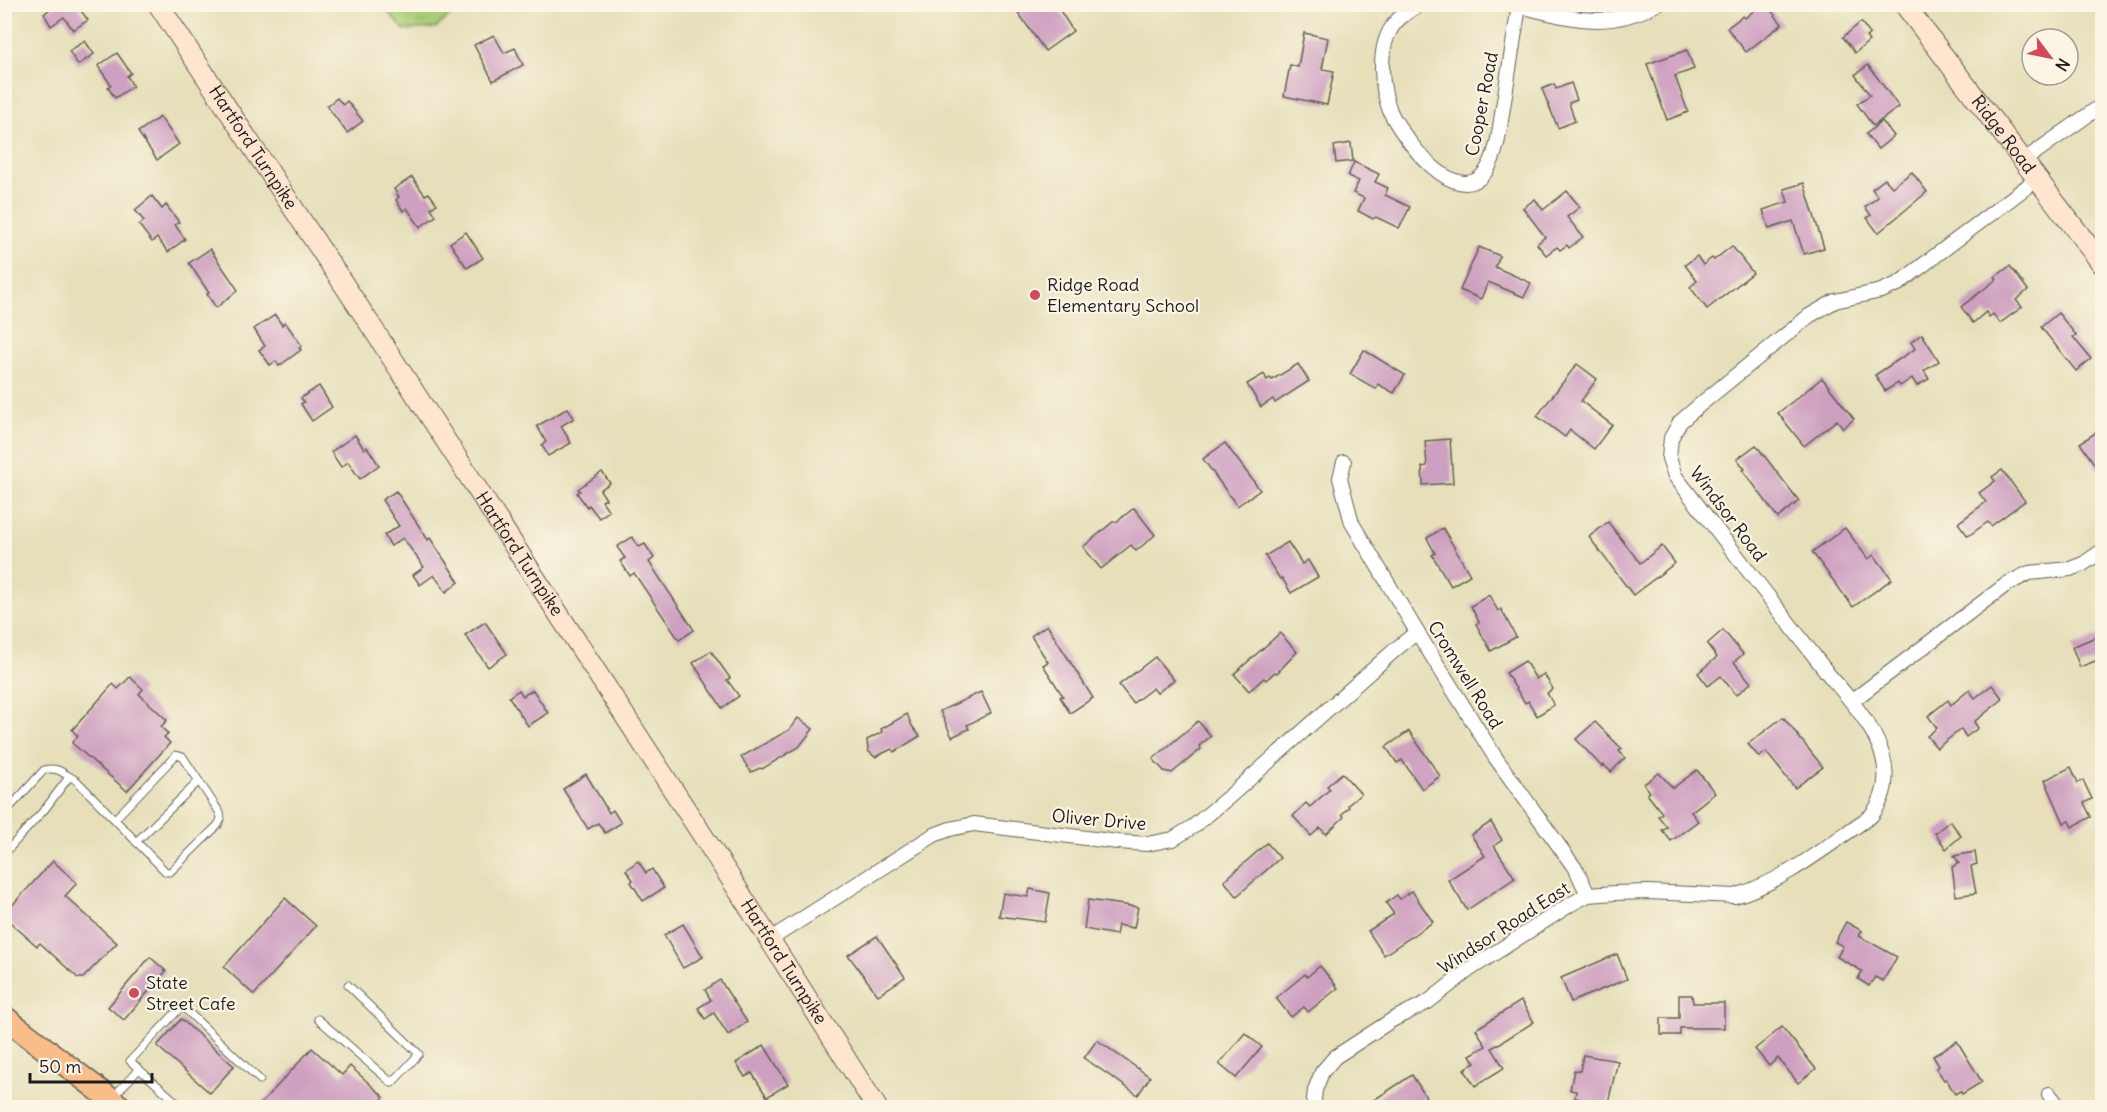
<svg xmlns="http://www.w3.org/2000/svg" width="2107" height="1112" font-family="Delius,sans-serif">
<defs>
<pattern id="grass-tufts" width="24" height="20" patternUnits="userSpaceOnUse" patternTransform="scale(1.5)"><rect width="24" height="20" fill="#a8cd77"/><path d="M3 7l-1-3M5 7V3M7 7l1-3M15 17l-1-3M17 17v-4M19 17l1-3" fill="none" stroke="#90af66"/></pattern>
</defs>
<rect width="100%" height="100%" fill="#fcf5e5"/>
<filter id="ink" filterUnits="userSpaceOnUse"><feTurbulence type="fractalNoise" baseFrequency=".0167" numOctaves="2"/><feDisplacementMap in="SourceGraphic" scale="12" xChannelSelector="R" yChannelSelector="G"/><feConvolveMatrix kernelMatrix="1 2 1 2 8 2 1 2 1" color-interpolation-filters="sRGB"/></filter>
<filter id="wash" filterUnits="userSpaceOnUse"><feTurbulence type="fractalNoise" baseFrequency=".008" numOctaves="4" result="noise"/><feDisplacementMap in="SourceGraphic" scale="24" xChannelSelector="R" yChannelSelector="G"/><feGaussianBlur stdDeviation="1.35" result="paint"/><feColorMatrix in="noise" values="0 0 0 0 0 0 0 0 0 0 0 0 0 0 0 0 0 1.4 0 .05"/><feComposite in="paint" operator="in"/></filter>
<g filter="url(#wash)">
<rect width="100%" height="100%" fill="#e6dfba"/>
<!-- grass -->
<polygon fill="url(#grass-tufts)" stroke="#62744a" stroke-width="1.5" points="382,5 461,5 436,28 404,30"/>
<g id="blocks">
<!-- building -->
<g fill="#cd9fc0">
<polygon points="56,4 82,4 78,7 88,20 73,30 64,17 51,26 44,14"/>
<polygon points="1012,4 1056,4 1073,31 1045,51"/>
<polygon points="1762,4 1766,4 1782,24 1746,52 1727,28 1743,16 1745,18"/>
<polygon points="1861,22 1870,34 1866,37 1869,41 1855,53 1843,37"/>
<polygon points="1304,33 1328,38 1322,69 1334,71 1327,105 1284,96 1290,65 1298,67"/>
<polygon points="494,35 504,53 515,48 523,65 493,81 474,45"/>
<polygon points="85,41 94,54 78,65 69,51"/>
<polygon points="1687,50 1694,69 1675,76 1688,112 1667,120 1647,64"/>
<polygon points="117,53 131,73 127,76 133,86 115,98 108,87 111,85 98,66"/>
<polygon points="1868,65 1899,107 1873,126 1857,104 1870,95 1855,75"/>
<polygon points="1571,83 1577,100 1569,103 1575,121 1558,128 1542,89 1554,84 1556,89"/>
<polygon points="337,98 343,105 347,101 363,121 347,133 327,106"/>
<polygon points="160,117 179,144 157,160 138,132"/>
<polygon points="1882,121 1894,136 1878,149 1866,134"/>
<polygon points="1351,143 1353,161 1336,163 1334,146"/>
<polygon points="1354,162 1379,174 1375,182 1388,188 1385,195 1410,207 1399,228 1376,217 1373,219 1358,211 1364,198 1353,193 1359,181 1348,176"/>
<polygon points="1912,172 1927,192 1878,233 1867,218 1871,215 1865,207 1878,197 1872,189 1885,179 1892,187"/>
<polygon points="412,177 425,195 429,193 437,204 431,208 436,216 420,227 407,208 403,211 396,200 399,197 394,189"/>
<polygon points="1804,183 1824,248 1804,254 1793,221 1769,229 1763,210 1788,202 1784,189"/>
<polygon points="1567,191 1580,207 1567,217 1583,237 1569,248 1567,245 1560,250 1557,247 1546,255 1537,244 1545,237 1523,208 1535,199 1543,210"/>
<polygon points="152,196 162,209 166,205 179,222 175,225 185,239 168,252 157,238 152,242 139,225 144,221 135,210"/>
<polygon points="466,232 483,258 467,268 450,243"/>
<polygon points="1732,246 1753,273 1707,309 1690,287 1697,281 1685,265 1697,256 1703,265 1712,258 1714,260"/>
<polygon points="1479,247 1500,256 1495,267 1531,283 1524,297 1488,282 1481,299 1460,290"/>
<polygon points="210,249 238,290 216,308 207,294 209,293 189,263"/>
<polygon points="2010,266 2028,290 2016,300 2022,307 2000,323 1993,314 1989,317 1986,312 1973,323 1961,307 1997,279 1995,277"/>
<polygon points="2058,313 2076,335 2073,337 2091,359 2076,371 2041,327"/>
<polygon points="275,315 282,325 285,322 302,346 299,348 301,350 279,366 276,361 270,365 259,350 265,346 254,329"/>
<polygon points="1922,334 1939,361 1924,371 1929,379 1917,386 1912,378 1900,386 1898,383 1885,391 1875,375 1915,349 1911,342"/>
<polygon points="1364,350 1405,375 1394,393 1378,384 1376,389 1350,374"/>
<polygon points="1298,364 1309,381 1275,403 1273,399 1261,407 1247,384 1264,374 1267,380 1270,378 1272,380"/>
<polygon points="1577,364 1597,379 1581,401 1612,425 1594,449 1570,430 1565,437 1537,416"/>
<polygon points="1822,378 1854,419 1843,428 1837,420 1804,446 1778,413"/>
<polygon points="319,386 332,407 312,421 301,404 304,402 301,398"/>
<polygon points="568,408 574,418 561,426 571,443 548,456 542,445 546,442 537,426"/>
<polygon points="2103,428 2103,477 2080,443"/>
<polygon points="355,435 364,449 367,447 379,465 360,479 348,462 341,467 331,452"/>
<polygon points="1450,439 1453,483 1423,485 1422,467 1427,466 1425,441"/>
<polygon points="1225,443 1260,490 1237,506 1203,459"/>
<polygon points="1756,445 1799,501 1778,518 1743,470 1745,469 1737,459"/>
<polygon points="2002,470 2025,501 1991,526 1988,522 1968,536 1958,523 1986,502 1979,493 1995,481 1992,477"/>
<polygon points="602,472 610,483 600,490 606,499 602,501 609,511 599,518 589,505 587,507 577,493 580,491 578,489"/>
<polygon points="396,491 428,540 430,538 459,582 446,592 434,575 420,585 413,575 424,567 403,538 391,546 384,535 399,526 382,500"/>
<polygon points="1134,508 1155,535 1136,551 1131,545 1101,569 1083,547 1114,521 1116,522"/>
<polygon points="1608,522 1640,563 1662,546 1675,563 1633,595 1589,537"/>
<polygon points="1443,528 1470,575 1451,586 1432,555 1435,553 1427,538"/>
<polygon points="1845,528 1868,559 1874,555 1892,579 1853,607 1812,552"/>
<polygon points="632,537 639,547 645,544 654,558 649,562 694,630 679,640 634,573 630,576 620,561 625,558 617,547"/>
<polygon points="1288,542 1302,564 1308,560 1318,577 1291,593 1282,578 1280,579 1265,556"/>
<polygon points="1489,595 1498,611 1501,609 1516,637 1491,651 1476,624 1479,622 1471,606"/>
<polygon points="485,622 507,654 488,667 465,635"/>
<polygon points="1047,625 1093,698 1070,713 1060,697 1063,696 1043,665 1048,662 1031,636"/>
<polygon points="1723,630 1743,654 1734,662 1751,683 1736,695 1721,676 1708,686 1698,673 1717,657 1707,644"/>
<polygon points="1280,633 1297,652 1277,673 1275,672 1266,680 1264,678 1249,691 1234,674"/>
<polygon points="2103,634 2103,658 2080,667 2072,647"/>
<polygon points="711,651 730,678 727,680 739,696 722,708 693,663"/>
<polygon points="1155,657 1174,680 1157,693 1153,688 1133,703 1119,685"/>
<polygon points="1525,661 1536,679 1544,674 1553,689 1547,693 1554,705 1537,716 1528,701 1525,703 1506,673"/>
<polygon points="130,677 143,689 139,694 167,720 161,727 168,734 164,737 170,743 127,791 72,743 78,736 72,730 113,684 118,689"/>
<polygon points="1992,685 2003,699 1974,722 1978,728 1966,737 1961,729 1937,748 1927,736 1937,728 1928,716 1948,700 1951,705 1969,690 1975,698"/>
<polygon points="519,690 523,696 533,690 548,713 528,726 509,697"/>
<polygon points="981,692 991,713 967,725 969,729 952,737 940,711"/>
<polygon points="907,714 912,726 920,736 894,752 892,749 875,757 868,751 867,740 882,732 881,729"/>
<polygon points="1783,717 1823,767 1795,788 1766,752 1759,757 1748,744"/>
<polygon points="798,718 813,729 799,747 762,769 760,768 751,772 741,757 789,730"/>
<polygon points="1198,721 1211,736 1199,746 1201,749 1172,773 1164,771 1153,759"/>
<polygon points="1595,722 1622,749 1619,751 1625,758 1611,772 1604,765 1602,767 1576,739"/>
<polygon points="1409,731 1440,776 1422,789 1402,760 1397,763 1386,747"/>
<polygon points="2071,767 2078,783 2083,780 2092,799 2084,803 2091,817 2072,827 2069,821 2064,823 2045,780"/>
<polygon points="1697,770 1715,793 1691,812 1698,821 1671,841 1662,830 1667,827 1658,816 1662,813 1647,794 1650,792 1644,784 1659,773 1673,788"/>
<polygon points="1342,773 1361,794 1348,805 1349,807 1342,814 1344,817 1326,834 1320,828 1311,836 1293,816 1306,803 1310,807 1330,789 1327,786"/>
<polygon points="586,774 609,813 613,810 621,823 605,833 598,823 588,829 563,789"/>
<polygon points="1950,821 1961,836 1946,849 1935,833"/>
<polygon points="1491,822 1502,840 1494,846 1515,878 1467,910 1448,880 1485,856 1471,835"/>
<polygon points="1267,843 1280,858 1237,896 1224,881"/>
<polygon points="1975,852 1977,864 1971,866 1976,893 1956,896 1952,867 1959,863 1954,856"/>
<polygon points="53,861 77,883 65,896 117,943 83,978 78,978 40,943 37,946 4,917 4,914"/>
<polygon points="638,861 646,873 652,869 664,888 643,901 631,882 633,880 626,870"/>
<polygon points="1030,889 1050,893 1045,922 999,916 1003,893 1028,897"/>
<polygon points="1412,891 1433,922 1384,955 1368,931 1394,914 1386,903 1397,895 1400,899"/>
<polygon points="285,898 316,926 254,995 224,967"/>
<polygon points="1088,900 1138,907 1134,928 1118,925 1116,935 1084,929"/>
<polygon points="1846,922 1862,931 1859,936 1897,957 1883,981 1875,977 1869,986 1858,979 1862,971 1837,957 1843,946 1835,942"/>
<polygon points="683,924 703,957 683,968 664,935"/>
<polygon points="877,936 905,977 878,995 848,955"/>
<polygon points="1617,954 1627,979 1571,1002 1561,978"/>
<polygon points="150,957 166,971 124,1020 108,1007"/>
<polygon points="1320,966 1338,988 1308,1012 1304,1007 1291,1017 1276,998 1305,974 1307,977"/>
<polygon points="720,980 747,1022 728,1035 714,1013 705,1019 698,1008 711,1000 705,990"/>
<polygon points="1679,995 1692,995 1693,1003 1724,1003 1724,1028 1680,1028 1680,1035 1661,1035 1661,1018 1679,1018"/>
<polygon points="1521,1001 1534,1022 1492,1048 1504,1068 1475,1086 1464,1069 1475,1063 1470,1055 1486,1046 1476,1029"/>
<polygon points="181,1019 234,1066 210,1093 157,1046"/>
<polygon points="1782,1027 1816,1069 1798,1083 1778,1058 1769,1066 1755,1049"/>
<polygon points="1245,1033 1262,1047 1236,1078 1219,1064"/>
<polygon points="1097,1040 1150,1077 1138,1095 1084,1058"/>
<polygon points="1957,1041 1982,1082 1962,1094 1960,1091 1955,1094 1946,1079 1944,1080 1936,1068 1939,1066 1933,1056"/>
<polygon points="764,1045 788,1084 767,1097 752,1073 745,1077 736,1063"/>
<polygon points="312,1048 342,1075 350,1066 384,1097 375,1107 258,1107"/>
<polygon points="1583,1055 1618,1061 1607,1107 1579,1107 1580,1099 1575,1098 1576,1091 1570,1090 1574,1070 1580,1071"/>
<polygon points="1412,1075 1426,1097 1409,1107 1363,1107"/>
</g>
</g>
</g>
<g filter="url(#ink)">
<use href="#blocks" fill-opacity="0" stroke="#636053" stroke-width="1.5"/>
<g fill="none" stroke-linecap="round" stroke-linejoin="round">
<defs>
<g id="service">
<path d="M 4,814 L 44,770 C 58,766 63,774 76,780 L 166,872 L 170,872 L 218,825 L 221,819 L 220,813 L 183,757 L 176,755 L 115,819"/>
<polyline points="136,842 199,781"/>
<polyline points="4,854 45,809 69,777"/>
<polyline points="318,1019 392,1083 419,1054 348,985"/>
<polyline points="114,1096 139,1069"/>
<polyline points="183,1108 130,1061 182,1006 260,1080"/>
</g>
<g id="minor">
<path d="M 1420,4 C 1410,10 1398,17 1392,27 C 1377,50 1381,87 1390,111 C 1401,136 1457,212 1486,171 C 1499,152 1500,123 1504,101 C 1509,69 1514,38 1519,6 L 1509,4"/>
<path d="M 1519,6 C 1571,18 1606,31 1657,4"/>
<polyline points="2023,161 2102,105"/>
<polyline points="1344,462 1340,478 1352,523 1417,632 1495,757 1577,871 1588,895"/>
<polyline points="1852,701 2007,584 2029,573 2070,569 2083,564 2102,551"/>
<polyline points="769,940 934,835 950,829 974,824 1118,842 1147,844 1173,839 1194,826 1230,796 1396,649 1417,632"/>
<polyline points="2049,1094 2060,1108"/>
<path d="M 1313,1108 L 1315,1090 L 1322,1072 L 1335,1057 L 1392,1020 L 1428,1002 L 1470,969 L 1571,904 L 1588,895 L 1615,893 L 1648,892 L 1735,896 C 1785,881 1828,845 1871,816 C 1910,766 1862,713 1829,675 L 1675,476 L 1669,458 L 1671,438 L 1680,422 L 1702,403 L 1809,316 L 1835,301 L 1881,291 L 1898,284 L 2037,179"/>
</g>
<g id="secondary">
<path id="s1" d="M 158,4 L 364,315 L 731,879 L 877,1108"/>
<path id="s2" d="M 1904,4 L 2102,264"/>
</g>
<polyline id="primary" points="4,1017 122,1108"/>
</defs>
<!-- service casing -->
<use href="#service" stroke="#636053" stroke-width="9"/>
<!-- minor casing -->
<use href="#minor" stroke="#636053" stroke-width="16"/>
<!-- secondary casing -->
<use href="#secondary" stroke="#636053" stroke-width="22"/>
<!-- primary casing -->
<use href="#primary" stroke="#636053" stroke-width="25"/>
<!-- service -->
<use href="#service" stroke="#fff" stroke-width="7"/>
<!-- minor -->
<use href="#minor" stroke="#fff" stroke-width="14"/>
<!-- secondary -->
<use href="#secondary" stroke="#fde5d0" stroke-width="20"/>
<!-- primary -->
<use href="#primary" stroke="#f9bd89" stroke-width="22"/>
</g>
</g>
<!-- markers -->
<g fill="#d1495b" stroke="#fcf5e5" stroke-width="2">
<circle cx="1035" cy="295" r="6"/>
<circle cx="134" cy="993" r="6"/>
</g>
<g text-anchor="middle" stroke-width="4.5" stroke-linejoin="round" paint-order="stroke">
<!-- street labels -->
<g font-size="18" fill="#1c1c1c" stroke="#fcf5e5">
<text transform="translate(1482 104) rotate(-79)" y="6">Cooper Road</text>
<text dy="6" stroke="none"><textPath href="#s2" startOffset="164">Ridge Road</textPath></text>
<text dy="6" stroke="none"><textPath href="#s1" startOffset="172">Hartford Turnpike</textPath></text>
<text transform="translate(1728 514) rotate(53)" y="6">Windsor Road</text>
<text dy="6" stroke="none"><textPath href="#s1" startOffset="658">Hartford Turnpike</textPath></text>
<text transform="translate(1465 675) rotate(58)" y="6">Cromwell Road</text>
<text transform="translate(1099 820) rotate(5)" y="6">Oliver Drive</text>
<text transform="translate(1504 928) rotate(-33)" y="6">Windsor Road East</text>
<text dy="6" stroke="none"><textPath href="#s1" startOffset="1144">Hartford Turnpike</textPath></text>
</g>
<!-- poi labels -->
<g font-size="18" fill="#1c1c1c" stroke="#fcf5e5" text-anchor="start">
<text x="1047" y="291">Ridge Road<tspan x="1047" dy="21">Elementary School</tspan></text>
<text x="146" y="989">State<tspan x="146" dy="21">Street Cafe</tspan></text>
</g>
</g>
<!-- margin -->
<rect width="2107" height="1112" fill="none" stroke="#fcf5e5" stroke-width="24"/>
<!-- north arrow -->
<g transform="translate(2050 57) rotate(122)"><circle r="28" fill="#fcf5e5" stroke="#a29e95" stroke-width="1.5"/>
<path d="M0-4.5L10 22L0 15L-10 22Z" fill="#d1495b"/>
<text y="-9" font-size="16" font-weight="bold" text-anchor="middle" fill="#1c1c1c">N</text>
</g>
<!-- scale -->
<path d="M30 1073v9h122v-9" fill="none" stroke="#1c1c1c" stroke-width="3"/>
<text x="39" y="1073" font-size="18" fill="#1c1c1c" stroke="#fcf5e5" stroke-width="4.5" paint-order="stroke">50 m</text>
</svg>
